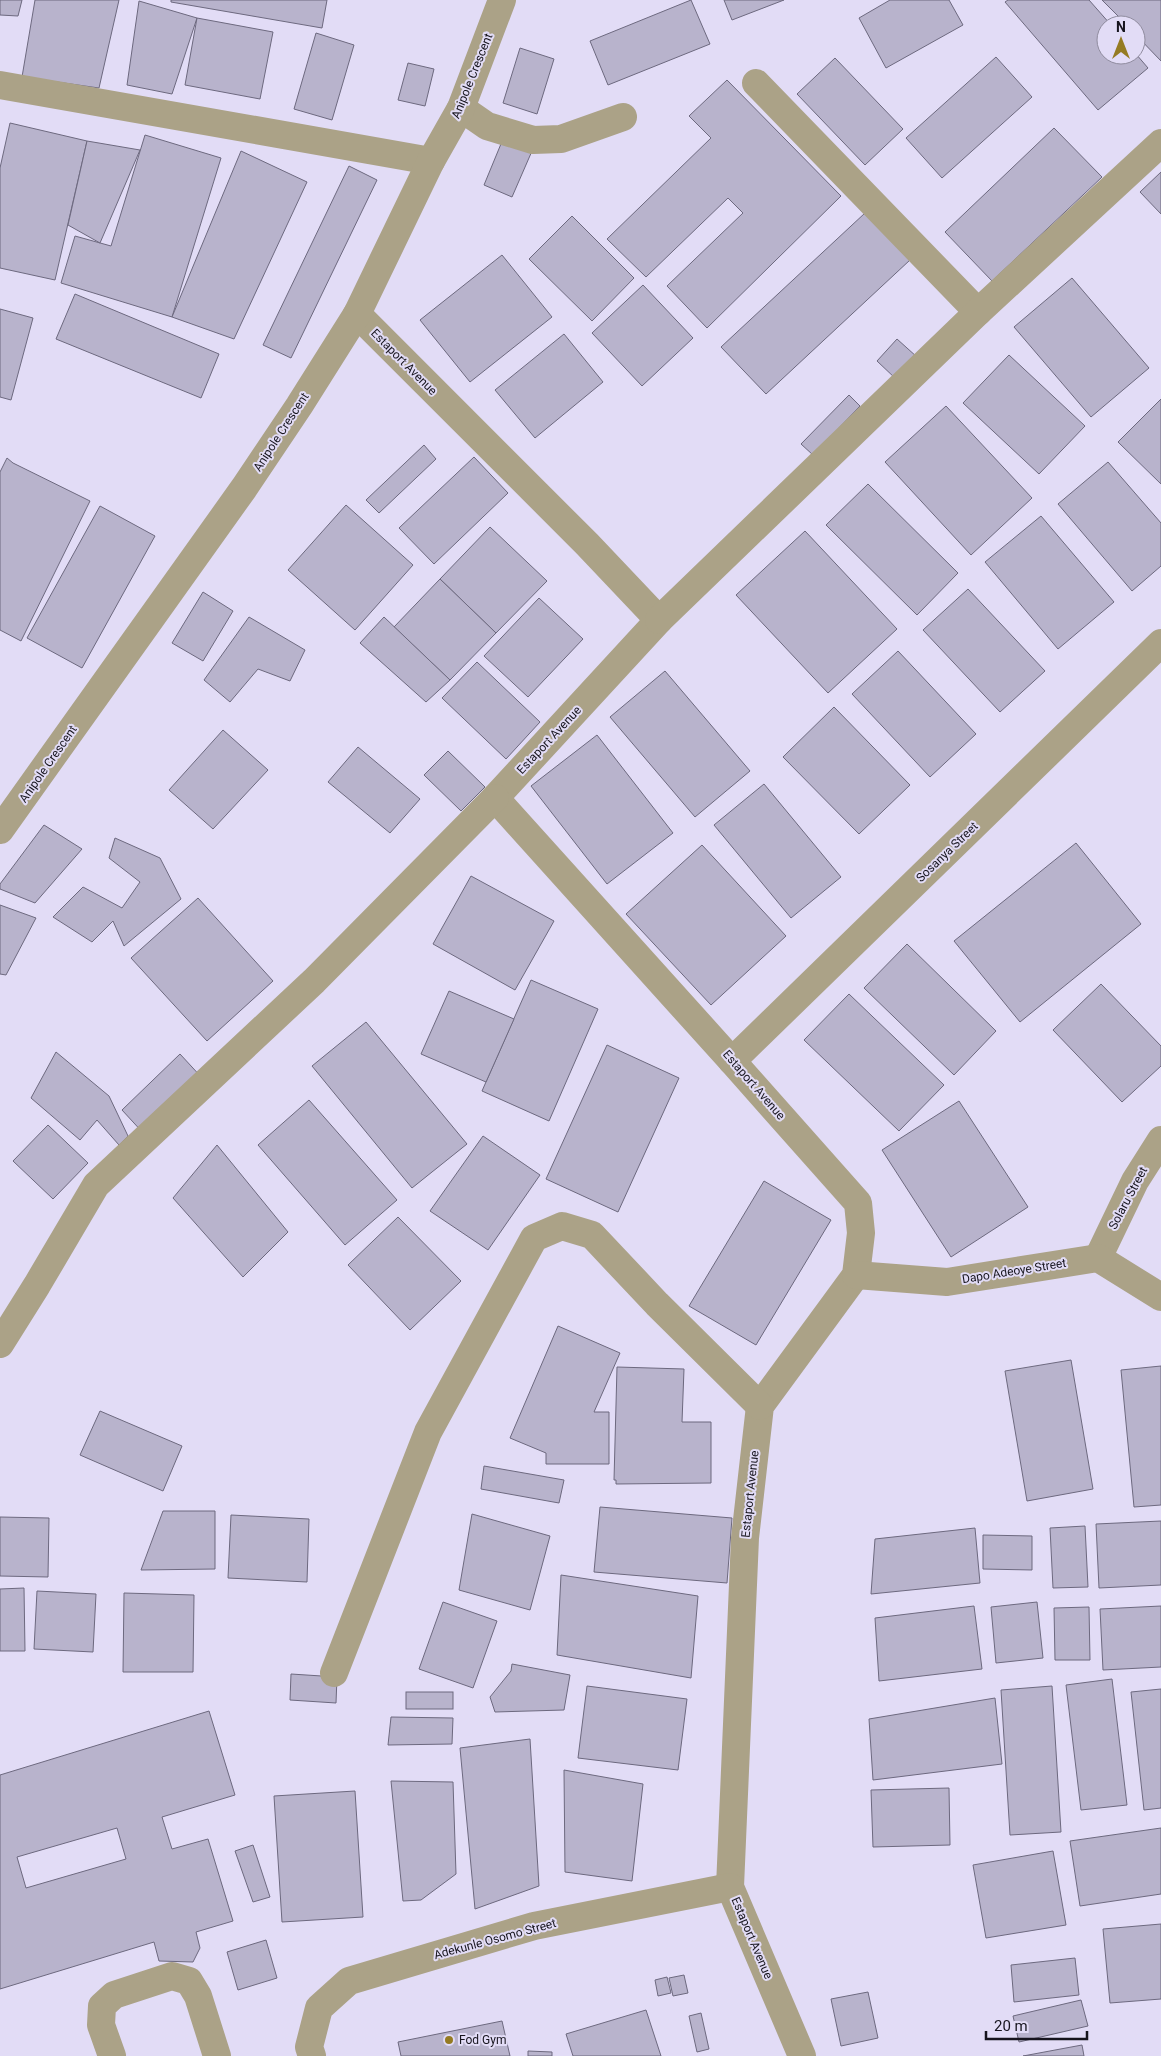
<svg xmlns="http://www.w3.org/2000/svg" width="1161" height="2056" font-family="Roboto,sans-serif">
<rect width="100%" height="100%" fill="#e2dcf6"/>
<!-- building -->
<g fill="#b8b3cc" stroke="#6d697f" fill-rule="evenodd">
<polygon points="0,0 22,0 18,16 0,15"/>
<polygon points="35,0 119,0 99,88 22,77"/>
<polygon points="171,0 327,0 322,28 171,2"/>
<polygon points="691,0 710,44 608,85 590,41"/>
<polygon points="724,0 784,0 732,20"/>
<polygon points="890,0 949,0 963,25 886,68 859,18"/>
<polygon points="1008,0 1089,0 1111,25 1106,25 1106,55 1136,54 1148,68 1098,110 1005,2"/>
<polygon points="1102,0 1161,0 1161,61 1136,35 1136,25 1127,25"/>
<polygon points="139,1 197,18 172,94 127,85"/>
<polygon points="197,18 273,32 260,99 185,85"/>
<polygon points="316,33 354,45 332,120 294,109"/>
<polygon points="520,48 554,59 537,114 503,103"/>
<polygon points="996,57 1032,97 942,178 906,138"/>
<polygon points="835,58 903,129 865,165 797,94"/>
<polygon points="408,63 434,69 425,106 398,100"/>
<polygon points="727,80 841,196 707,328 667,286 743,213 728,198 646,277 607,239 711,138 689,116"/>
<polygon points="10,123 87,141 55,280 0,268 0,168"/>
<polygon points="1054,128 1102,177 992,281 945,232"/>
<polygon points="145,135 221,158 172,317 61,283 75,236 111,246"/>
<polygon points="503,139 532,151 512,197 484,185"/>
<polygon points="87,141 140,150 100,243 68,225"/>
<polygon points="241,151 307,182 234,339 172,317"/>
<polygon points="349,166 377,180 291,358 263,345"/>
<polygon points="1161,172 1161,214 1140,192"/>
<polygon points="865,213 910,260 766,394 721,347"/>
<polygon points="572,216 634,278 592,321 529,259"/>
<polygon points="502,255 552,317 470,382 420,320"/>
<polygon points="1072,278 1149,368 1091,417 1014,327"/>
<polygon points="643,285 693,338 642,386 592,333"/>
<polygon points="75,294 219,354 201,398 56,339"/>
<polygon points="0,309 33,318 11,400 0,397"/>
<polygon points="564,334 603,382 535,438 495,390"/>
<polygon points="897,339 917,357 896,379 877,361"/>
<polygon points="1009,355 1085,426 1039,474 963,403"/>
<polygon points="849,395 860,406 813,455 801,444"/>
<polygon points="1161,399 1161,484 1118,442"/>
<polygon points="946,406 1032,498 971,555 885,462"/>
<polygon points="424,445 436,459 379,513 366,500"/>
<polygon points="474,457 508,493 434,564 399,528"/>
<polygon points="7,458 13,463 90,501 21,641 0,630 0,472"/>
<polygon points="1108,462 1161,523 1161,566 1132,591 1058,504"/>
<polygon points="868,484 958,573 917,615 826,525"/>
<polygon points="346,505 413,565 355,630 288,570"/>
<polygon points="100,506 155,536 82,668 27,638"/>
<polygon points="1041,516 1114,602 1058,649 985,562"/>
<polygon points="490,527 547,581 496,633 440,579"/>
<polygon points="805,531 897,629 828,693 736,595"/>
<polygon points="440,579 496,633 450,680 394,627"/>
<polygon points="968,589 1045,671 1000,712 923,630"/>
<polygon points="203,592 233,611 203,661 172,643"/>
<polygon points="539,598 583,639 528,697 484,656"/>
<polygon points="249,617 305,650 290,681 258,669 230,702 204,680"/>
<polygon points="384,617 450,680 426,702 360,643"/>
<polygon points="898,651 976,734 930,777 852,694"/>
<polygon points="477,662 540,722 506,759 442,698"/>
<polygon points="665,671 750,771 695,817 610,717"/>
<polygon points="834,707 910,785 859,834 783,757"/>
<polygon points="223,730 268,770 213,829 169,790"/>
<polygon points="597,735 673,833 607,884 531,786"/>
<polygon points="358,747 420,799 390,833 328,782"/>
<polygon points="448,751 485,787 461,811 424,775"/>
<polygon points="764,784 841,877 791,918 714,825"/>
<polygon points="44,825 82,849 35,903 0,889 0,884"/>
<polygon points="115,838 160,858 181,899 124,946 113,921 92,942 53,917 83,887 122,908 140,882 109,858"/>
<polygon points="1076,843 1141,924 1020,1022 954,941"/>
<polygon points="702,845 786,936 711,1005 626,914"/>
<polygon points="471,876 554,921 515,990 433,944"/>
<polygon points="198,898 273,981 207,1041 131,958"/>
<polygon points="0,905 36,918 6,975 0,974"/>
<polygon points="907,944 996,1031 954,1075 864,988"/>
<polygon points="531,980 598,1009 549,1121 482,1091"/>
<polygon points="1101,984 1161,1046 1161,1066 1122,1102 1053,1030"/>
<polygon points="449,991 514,1019 486,1082 421,1054"/>
<polygon points="849,994 944,1085 899,1131 804,1040"/>
<polygon points="366,1022 467,1144 412,1188 312,1066"/>
<polygon points="607,1045 679,1078 618,1212 546,1179"/>
<polygon points="56,1052 109,1096 128,1136 119,1145 97,1120 80,1140 31,1098"/>
<polygon points="180,1054 204,1080 145,1135 122,1110"/>
<polygon points="309,1100 397,1200 345,1245 258,1145"/>
<polygon points="959,1101 1028,1207 951,1257 882,1150"/>
<polygon points="48,1125 88,1163 53,1199 13,1161"/>
<polygon points="483,1136 540,1175 488,1250 430,1211"/>
<polygon points="217,1145 288,1232 243,1277 173,1198"/>
<polygon points="764,1181 831,1220 756,1345 689,1306"/>
<polygon points="398,1217 461,1281 410,1330 348,1265"/>
<polygon points="558,1326 620,1353 594,1412 609,1412 609,1464 546,1464 546,1453 510,1438"/>
<polygon points="1071,1360 1093,1489 1027,1501 1005,1371"/>
<polygon points="1161,1366 1161,1505 1134,1507 1121,1370"/>
<polygon points="617,1367 684,1369 682,1422 711,1422 711,1483 616,1484 616,1480 614,1480"/>
<polygon points="100,1411 182,1446 163,1491 80,1455"/>
<polygon points="484,1466 564,1480 559,1503 481,1489"/>
<polygon points="600,1507 732,1518 727,1583 594,1572"/>
<polygon points="163,1511 215,1511 215,1569 141,1570"/>
<polygon points="472,1514 550,1536 530,1610 459,1590"/>
<polygon points="231,1515 309,1519 307,1582 228,1578"/>
<polygon points="0,1517 49,1518 48,1577 0,1576"/>
<polygon points="1161,1521 1161,1585 1099,1588 1096,1524"/>
<polygon points="1085,1526 1088,1587 1053,1588 1050,1528"/>
<polygon points="975,1528 980,1583 871,1594 875,1539"/>
<polygon points="983,1535 1032,1536 1032,1570 983,1569"/>
<polygon points="561,1575 698,1596 691,1678 557,1655"/>
<polygon points="24,1588 25,1651 0,1651 0,1589"/>
<polygon points="37,1591 96,1594 93,1652 34,1649"/>
<polygon points="124,1593 194,1595 193,1672 123,1672"/>
<polygon points="443,1602 497,1621 473,1688 419,1669"/>
<polygon points="1037,1602 1043,1658 996,1663 991,1607"/>
<polygon points="974,1606 982,1669 879,1681 875,1618"/>
<polygon points="1161,1606 1161,1667 1103,1670 1100,1609"/>
<polygon points="1089,1607 1090,1660 1055,1660 1054,1608"/>
<polygon points="512,1664 570,1675 564,1710 495,1712 490,1697 511,1671"/>
<polygon points="291,1674 337,1677 336,1703 290,1700"/>
<polygon points="1112,1679 1127,1805 1081,1810 1066,1685"/>
<polygon points="587,1686 687,1699 678,1770 578,1758"/>
<polygon points="1052,1686 1061,1832 1010,1835 1001,1690"/>
<polygon points="1161,1689 1161,1808 1144,1810 1131,1692"/>
<rect x="406" y="1692" width="47" height="17"/>
<polygon points="995,1698 1002,1764 873,1780 869,1719"/>
<path d="M 209,1711 L 235,1795 L 162,1817 L 172,1849 L 208,1839 L 233,1921 L 196,1932 L 200,1948 L 193,1962 L 159,1961 L 154,1942 L 0,1989 L 0,1775 ZM 117,1828 L 126,1859 L 26,1888 L 17,1857 Z"/>
<polygon points="391,1717 453,1718 452,1744 388,1745"/>
<polygon points="530,1739 539,1886 475,1909 460,1748"/>
<polygon points="564,1770 643,1784 632,1881 565,1872"/>
<polygon points="391,1781 453,1782 456,1874 421,1900 403,1901"/>
<polygon points="949,1788 950,1845 873,1847 871,1790"/>
<polygon points="355,1791 363,1917 282,1922 274,1796"/>
<polygon points="1161,1828 1161,1894 1080,1906 1070,1841"/>
<polygon points="253,1845 270,1897 253,1902 235,1851"/>
<polygon points="1053,1851 1066,1925 986,1938 973,1865"/>
<polygon points="1161,1924 1161,1999 1110,2003 1103,1929"/>
<polygon points="266,1940 277,1978 238,1990 227,1952"/>
<polygon points="1075,1958 1079,1995 1014,2002 1011,1965"/>
<polygon points="684,1975 688,1993 673,1996 669,1978"/>
<polygon points="667,1977 671,1993 658,1996 655,1980"/>
<polygon points="868,1992 878,2038 841,2046 831,1999"/>
<polygon points="1081,2000 1088,2026 1019,2042 1013,2016"/>
<polygon points="646,2010 661,2056 573,2056 566,2034"/>
<polygon points="701,2013 709,2049 697,2052 689,2016"/>
<polygon points="502,2021 510,2056 401,2056 398,2042"/>
<polygon points="1082,2045 1084,2056 1023,2056"/>
<polygon points="528,2051 552,2052 552,2056 528,2056"/>
</g>
<g fill="none" stroke-linecap="round" stroke-linejoin="round">
<!-- minor -->
<g stroke="#aba287" stroke-width="28">
<polyline points="756,83 978,312"/>
<polyline points="0,85 431,161"/>
<polyline points="461,108 487,126 533,140 561,139 623,117"/>
<polyline points="357,314 587,544 659,620 495,798 732,1061 858,1203 861,1233 856,1275 760,1406 745,1538 730,1887 802,2056"/>
<polyline points="659,620 978,312 1161,143"/>
<polyline points="0,830 244,488 299,406 357,314 431,161 461,108 502,0"/>
<polyline points="732,1061 1161,643"/>
<polyline points="1098,1258 1135,1181 1161,1140"/>
<polyline points="856,1275 947,1282 1098,1258 1161,1297"/>
<polyline points="0,1344 37,1285 96,1185 314,981 495,798"/>
<polyline points="334,1673 428,1432 534,1238 562,1226 592,1235 657,1304 760,1406"/>
<polyline points="112,2056 101,2025 102,2006 114,1995 172,1976 189,1981 198,1996 217,2056"/>
<polyline points="312,2056 309,2047 319,2008 349,1981 534,1926 730,1887"/>
</g>
</g>
<!-- markers -->
<circle fill="#957b22" stroke="#e2dcf6" stroke-width="2" cx="449" cy="2040" r="5"/>
<g text-anchor="middle" stroke-width="4" stroke-linejoin="round" paint-order="stroke">
<!-- street labels -->
<g font-size="12" fill="#16141d" stroke="#e2dcf6">
<text transform="translate(472 76) rotate(-68)" y="4">Anipole Crescent</text>
<text transform="translate(404 362) rotate(45)" y="4">Estaport Avenue</text>
<text transform="translate(281 432) rotate(-57)" y="4">Anipole Crescent</text>
<text transform="translate(549 740) rotate(-47)" y="4">Estaport Avenue</text>
<text transform="translate(48 764) rotate(-55)" y="4">Anipole Crescent</text>
<text transform="translate(947 852) rotate(-44)" y="4">Sosanya Street</text>
<text transform="translate(754 1085) rotate(49)" y="4">Estaport Avenue</text>
<text transform="translate(1128 1198) rotate(-62)" y="4">Solaru Street</text>
<text transform="translate(1014 1271) rotate(-9)" y="4">Dapo Adeoye Street</text>
<text transform="translate(750 1494) rotate(-84)" y="4">Estaport Avenue</text>
<text transform="translate(752 1938) rotate(67)" y="4">Estaport Avenue</text>
<text transform="translate(495 1939) rotate(-15)" y="4">Adekunle Osomo Street</text>
</g>
<!-- poi labels -->
<g font-size="12" fill="#16141d" stroke="#e2dcf6" text-anchor="start">
<text x="459" y="2044">Fod Gym</text>
</g>
</g>
<!-- north arrow -->
<g transform="translate(1121 40)"><circle r="24" fill="#e2dcf6" stroke="#908c9f"/>
<path d="M0-4L9 19L0 12L-9 19Z" fill="#957b22"/>
<text y="-8" font-size="14" font-weight="bold" text-anchor="middle" fill="#16141d">N</text>
</g>
<!-- scale -->
<path d="M986 2031v8h101v-8" fill="none" stroke="#16141d" stroke-width="2.5"/>
<text x="994" y="2031" font-size="15" fill="#16141d" stroke="#e2dcf6" stroke-width="4" paint-order="stroke">20 m</text>
</svg>
